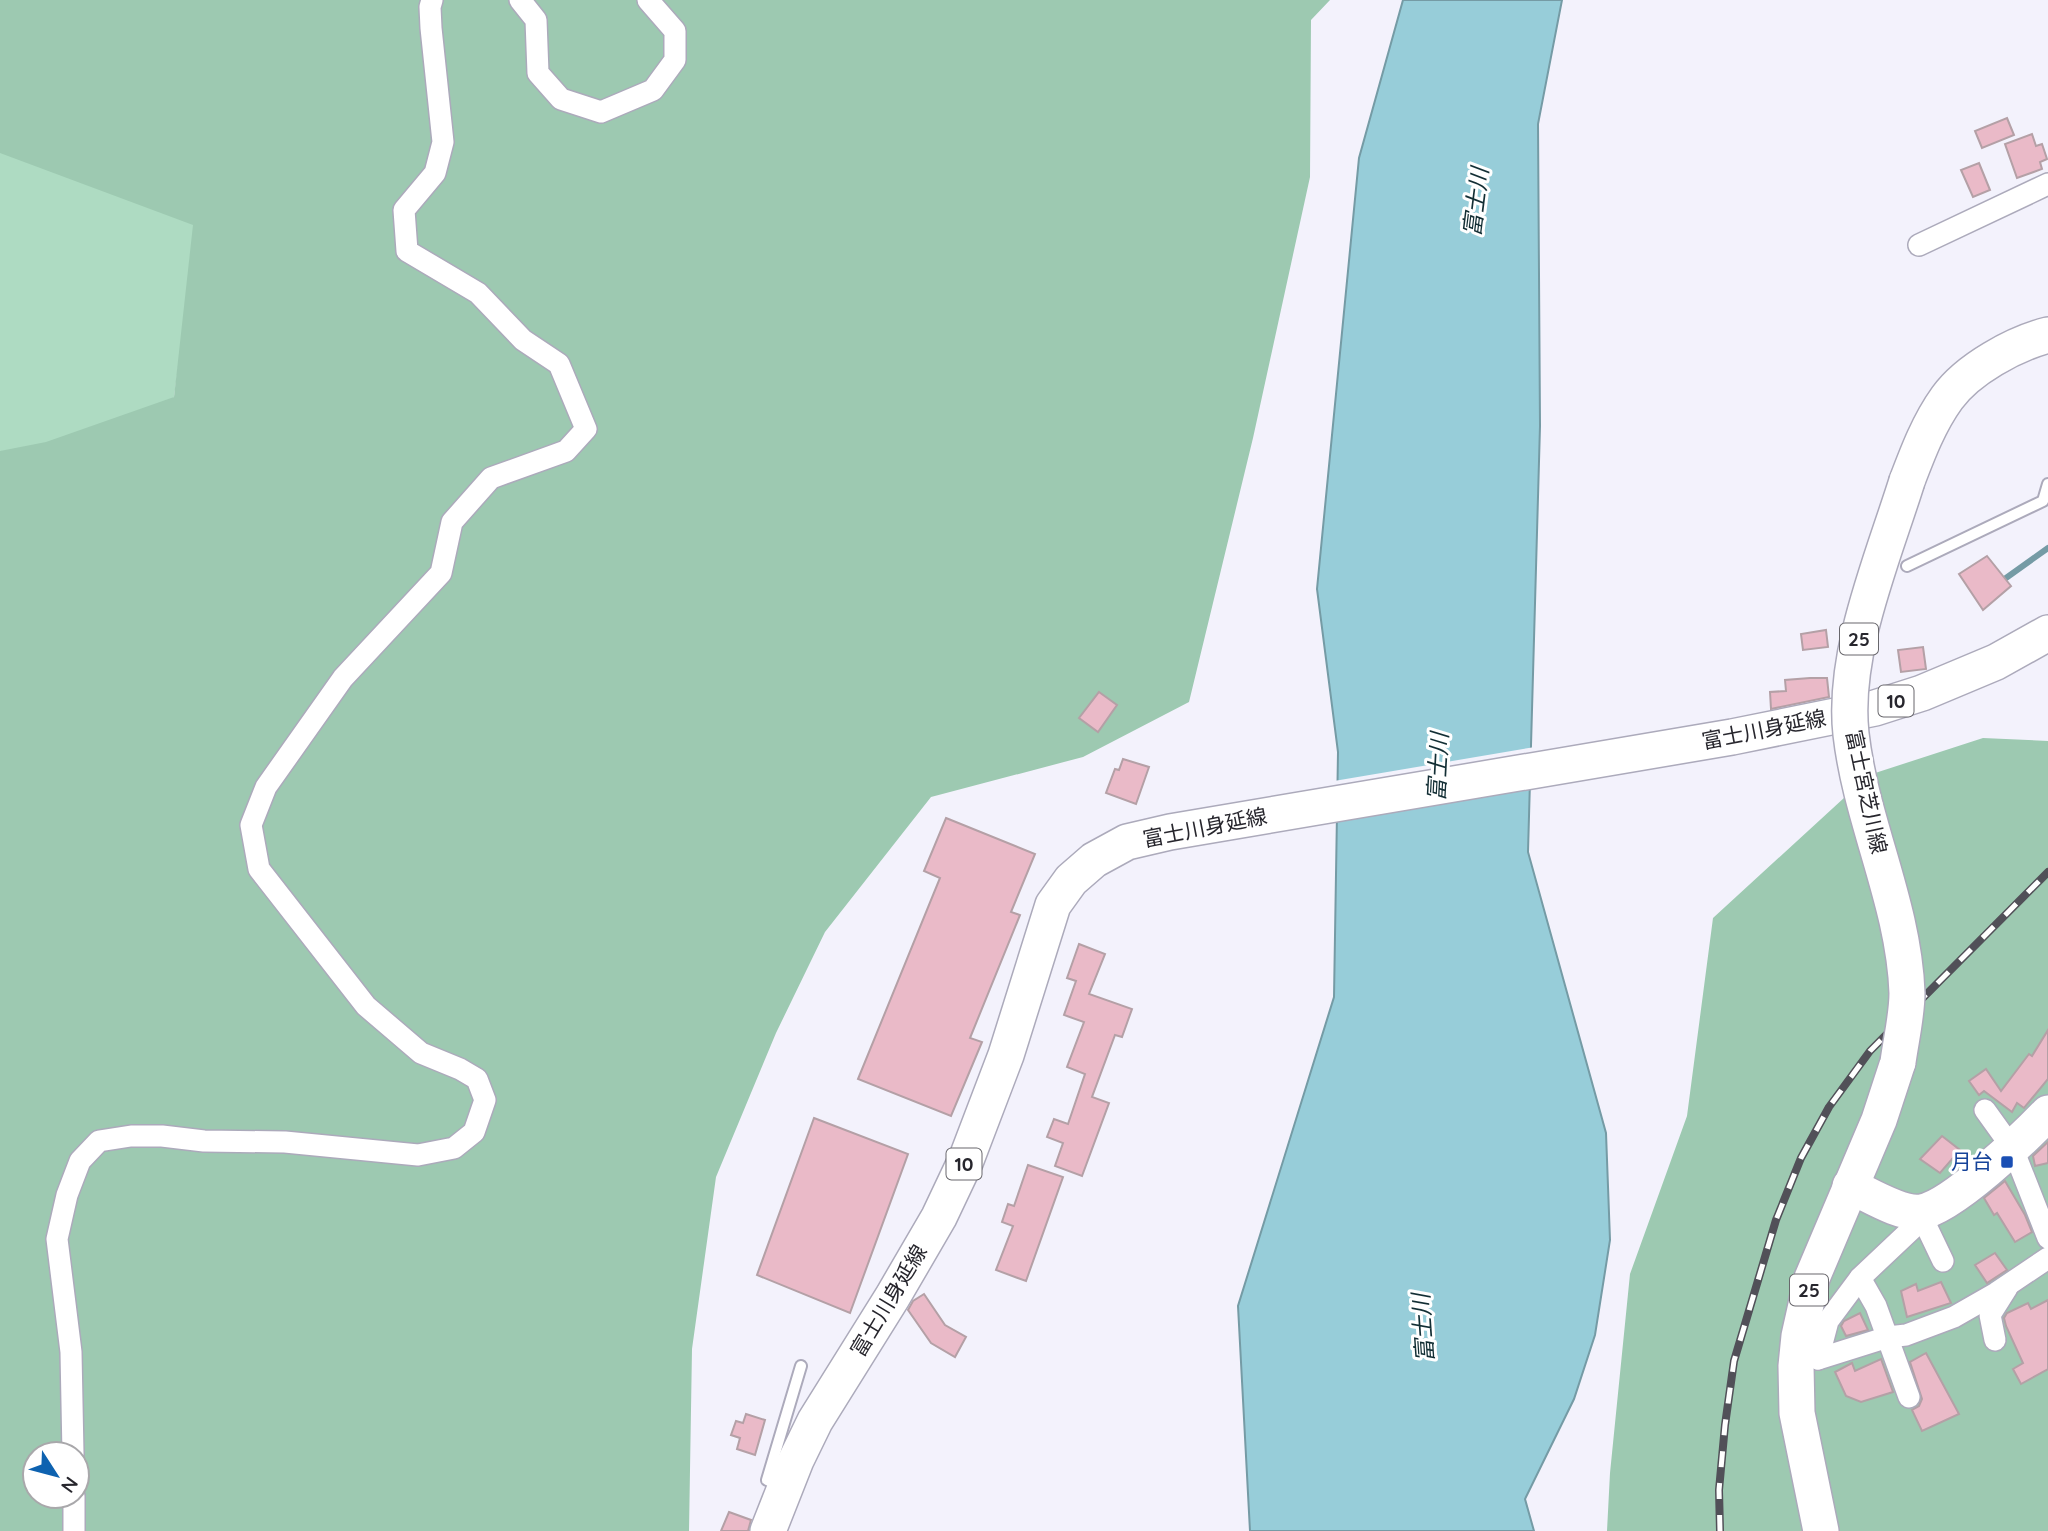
<svg xmlns="http://www.w3.org/2000/svg" width="2048" height="1531" font-family="Quicksand,'Noto Sans JP',sans-serif">
<rect width="100%" height="100%" fill="#f3f2fc"/>
<!-- green -->
<polygon fill="#aedbc2" points="0,0 227,0 174,397 0,533"/>
<!-- forest -->
<g fill="#9dc9b1" fill-rule="evenodd">
<path d="M 0,0 L 1330,0 L 1311,20 L 1310,177 L 1253,438 L 1189,702 L 1083,757 L 931,797 L 825,932 L 776,1033 L 716,1177 L 692,1349 L 689,1531 L 0,1531 L 0,451 L 46,442 L 174,397 L 193,225 L 0,153 ZM 35,1454 L 77,1454 L 77,1496 L 35,1496 Z"/>
<polygon points="1983,738 2048,741 2048,1531 1607,1531 1610,1473 1630,1274 1687,1116 1713,918 1869,775"/>
</g>
<!-- water -->
<polygon fill="#97cdd9" stroke="#759ba5" stroke-width="2" points="1403,0 1562,0 1538,124 1540,426 1528,852 1606,1133 1610,1240 1595,1335 1574,1399 1525,1499 1534,1531 1250,1531 1238,1306 1334,997 1338,752 1317,589 1359,158"/>
<!-- pier -->
<polygon fill="#f3f2fc" points="1535,747 1534,783 1334,816 1334,781"/>
<g fill="none" stroke-linecap="round" stroke-linejoin="round">
<!-- stream -->
<polyline stroke="#759ba5" stroke-width="6" points="2006,578 2048,548"/>
</g>
<!-- building -->
<g fill="#eabac8" stroke="#b4a0a6" stroke-width="2">
<polygon points="2007,118 2014,135 1982,148 1975,131"/>
<polygon points="2032,134 2036,146 2042,144 2047,159 2040,162 2042,169 2017,178 2005,144"/>
<polygon points="1979,163 1990,190 1973,197 1961,170"/>
<polygon points="1987,556 2011,586 1983,610 1959,574"/>
<polygon points="1826,630 1828,647 1803,650 1801,634"/>
<polygon points="1923,647 1926,669 1901,672 1898,650"/>
<polygon points="1810,678 1827,678 1829,697 1771,709 1770,692 1786,691 1785,680"/>
<polygon points="1099,692 1117,705 1098,732 1079,718"/>
<polygon points="1123,759 1149,767 1136,804 1106,793 1115,769 1119,770"/>
<polygon points="946,818 1035,854 1011,912 1020,915 970,1038 982,1042 951,1116 858,1079 940,878 924,871"/>
<polygon points="1079,944 1105,954 1089,994 1132,1009 1122,1037 1115,1035 1092,1097 1109,1103 1082,1176 1055,1166 1063,1143 1047,1137 1054,1119 1068,1124 1085,1074 1067,1067 1084,1022 1064,1015 1076,981 1067,978"/>
<polygon points="2048,1030 2048,1079 2024,1108 2017,1103 2012,1112 1984,1091 1979,1095 1969,1081 1986,1069 2001,1091 2029,1054 2032,1056"/>
<polygon points="814,1118 908,1154 850,1313 757,1275"/>
<polygon points="1942,1136 1960,1150 1940,1173 1920,1159"/>
<polygon points="2048,1142 2048,1163 2035,1166 2033,1156"/>
<polygon points="1028,1165 1063,1177 1026,1281 996,1270 1013,1226 1002,1222 1008,1204 1014,1206"/>
<polygon points="2005,1181 2025,1215 2032,1232 2015,1242 1997,1213 1994,1215 1984,1198"/>
<polygon points="1995,1253 2007,1270 1987,1283 1975,1265"/>
<polygon points="1941,1282 1951,1303 1907,1317 1901,1291 1916,1284 1918,1291"/>
<polygon points="924,1294 945,1325 966,1337 955,1357 931,1343 908,1310 913,1301"/>
<polygon points="2048,1300 2048,1369 2021,1384 2013,1369 2023,1363 2006,1326 2004,1318 2007,1313 2028,1303 2031,1309"/>
<polygon points="1860,1313 1868,1330 1846,1336 1841,1326 1844,1321"/>
<polygon points="1926,1353 1959,1414 1922,1431 1912,1410 1919,1406 1922,1399 1910,1362"/>
<polygon points="1881,1359 1893,1392 1861,1402 1846,1396 1835,1372 1852,1363 1855,1371"/>
<polygon points="746,1414 765,1420 755,1455 737,1449 740,1438 731,1435 736,1421 743,1423"/>
<polygon points="729,1512 751,1520 748,1531 721,1531"/>
</g>
<g fill="none" stroke-linecap="round" stroke-linejoin="round">
<defs>
<g id="lane">
<polyline points="1907,566 2043,501 2048,484"/>
<polyline points="780,1486 767,1480 801,1366"/>
</g>
<g id="street">
<polyline points="520,0 536,20 538,73 561,99 601,112 653,90 675,60 675,31 648,0"/>
<polyline points="1919,245 2048,184"/>
<polyline points="1985,1110 2013,1149 2048,1238"/>
<polyline points="1920,1213 1943,1261"/>
<polyline points="1860,1278 1876,1306 1909,1397"/>
<polyline points="1995,1340 1990,1315 2007,1288"/>
<polyline points="1818,1359 1888,1337 1906,1335 1954,1317 1996,1293 2048,1258"/>
<polyline points="1818,1359 1828,1321 1860,1278 1914,1227 1920,1213"/>
<polyline points="73,1454 71,1352 57,1239 67,1195 80,1161 99,1141 131,1136 162,1136 204,1141 285,1142 418,1155 454,1148 474,1132 485,1100 477,1079 460,1069 421,1053 366,1006 259,869 251,825 266,787 343,678 441,573 452,522 491,478 566,451 586,429 559,364 523,340 478,293 407,251 404,210 435,173 443,142 431,28 430,7 432,0"/>
<polyline points="74,1496 74,1531"/>
</g>
<g id="primary">
<path d="M 1907,481 C 1918,452 1929,423 1947,398 C 1968,369 2014,344 2048,335"/>
<path d="M 1850,1186 C 1868,1194 1901,1215 1921,1212 C 1952,1207 2025,1137 2048,1113"/>
<polyline points="768,1531 796,1460 815,1421 893,1296 939,1217 966,1160 1006,1055 1053,905 1071,880 1094,860 1127,842 1170,832 1732,737 1875,708 1922,693 1996,662 2048,633"/>
<polyline points="1821,1531 1797,1413 1796,1366 1799,1336 1812,1278 1879,1120 1898,1062"/>
</g>
</defs>
<!-- lane casing -->
<use href="#lane" stroke="#acaabb" stroke-width="14"/>
<!-- street casing -->
<use href="#street" stroke="#acaabb" stroke-width="24"/>
<!-- primary casing -->
<use href="#primary" stroke="#acaabb" stroke-width="38"/>
<!-- lane -->
<use href="#lane" stroke="#fff" stroke-width="10"/>
<!-- street -->
<use href="#street" stroke="#fff" stroke-width="21"/>
<!-- primary -->
<use href="#primary" stroke="#fff" stroke-width="35"/>
<defs>
<polyline id="rail" points="1720,1531 1719,1490 1725,1425 1734,1361 1776,1220 1801,1158 1829,1107 1870,1051 2048,872"/>
</defs>
<!-- rail casing -->
<use href="#rail" stroke="#515058" stroke-width="8"/>
<!-- rail -->
<use href="#rail" stroke="#fff" stroke-width="5" stroke-dasharray="16" stroke-linecap="butt"/>
<defs>
<path id="primary-bridge" d="M 1898,1062 C 1901,1040 1907,1015 1907,993 C 1904,904 1861,822 1851,734 C 1842,653 1883,558 1907,481"/>
</defs>
<!-- primary-bridge casing -->
<use href="#primary-bridge" stroke="#acaabb" stroke-width="38" stroke-linecap="butt"/>
<!-- primary-bridge -->
<use href="#primary-bridge" stroke="#fff" stroke-width="35"/>
</g>
<!-- markers -->
<rect fill="#1a4fb4" stroke="#fff" stroke-width="2.5" x="2000" y="1155" width="14" height="14" rx="3.5"/>
<g text-anchor="middle" stroke-width="6" stroke-linejoin="round" paint-order="stroke">
<!-- shield labels -->
<g fill="#fff" stroke="#68676c" stroke-width="2">
<rect x="1840" y="623.5" width="38" height="31" rx="5"/>
<rect x="1878.5" y="685.5" width="35" height="31" rx="5"/>
<rect x="946.5" y="1148.5" width="35" height="31" rx="5"/>
<rect x="1790" y="1274.5" width="38" height="31" rx="5"/>
</g>
<g font-size="19" font-weight="bold" fill="#27262d">
<text x="1859" y="646">25</text>
<text x="1896" y="708">10</text>
<text x="964" y="1171">10</text>
<text x="1809" y="1297">25</text>
</g>
<!-- street labels -->
<g font-size="21" fill="#27262d" stroke="#fff">
<text transform="translate(1764 730) rotate(-11)" y="7">富士川身延線</text>
<text transform="translate(1866 792) rotate(78)" y="7">富士宮芝川線</text>
<text transform="translate(1205 828) rotate(-11)" y="7">富士川身延線</text>
<text transform="translate(889 1301) rotate(-59)" y="7">富士川身延線</text>
</g>
<!-- transit labels -->
<g font-size="21" fill="#164399" stroke="#fff" text-anchor="end">
<text x="1993" y="1169">月台</text>
</g>
<!-- water labels -->
<g font-size="23" font-style="italic" fill="#122e34" stroke="#fff">
<text transform="translate(1476 202) rotate(-83)" y="8">富士川</text>
<text transform="translate(1438 767) rotate(-87)" y="8">富士川</text>
<text transform="translate(1423 1328) rotate(-94)" y="8">富士川</text>
</g>
</g>
<!-- north arrow -->
<g transform="translate(56 1475) rotate(126)"><circle r="33" fill="#ffffff" stroke="#a9a8ab" stroke-width="2"/>
<path d="M0-5L12 26L0 18L-12 26Z" fill="#0e62b0"/>
<text y="-10" font-size="19" font-weight="bold" text-anchor="middle" fill="#27262d">N</text>
</g>
</svg>
